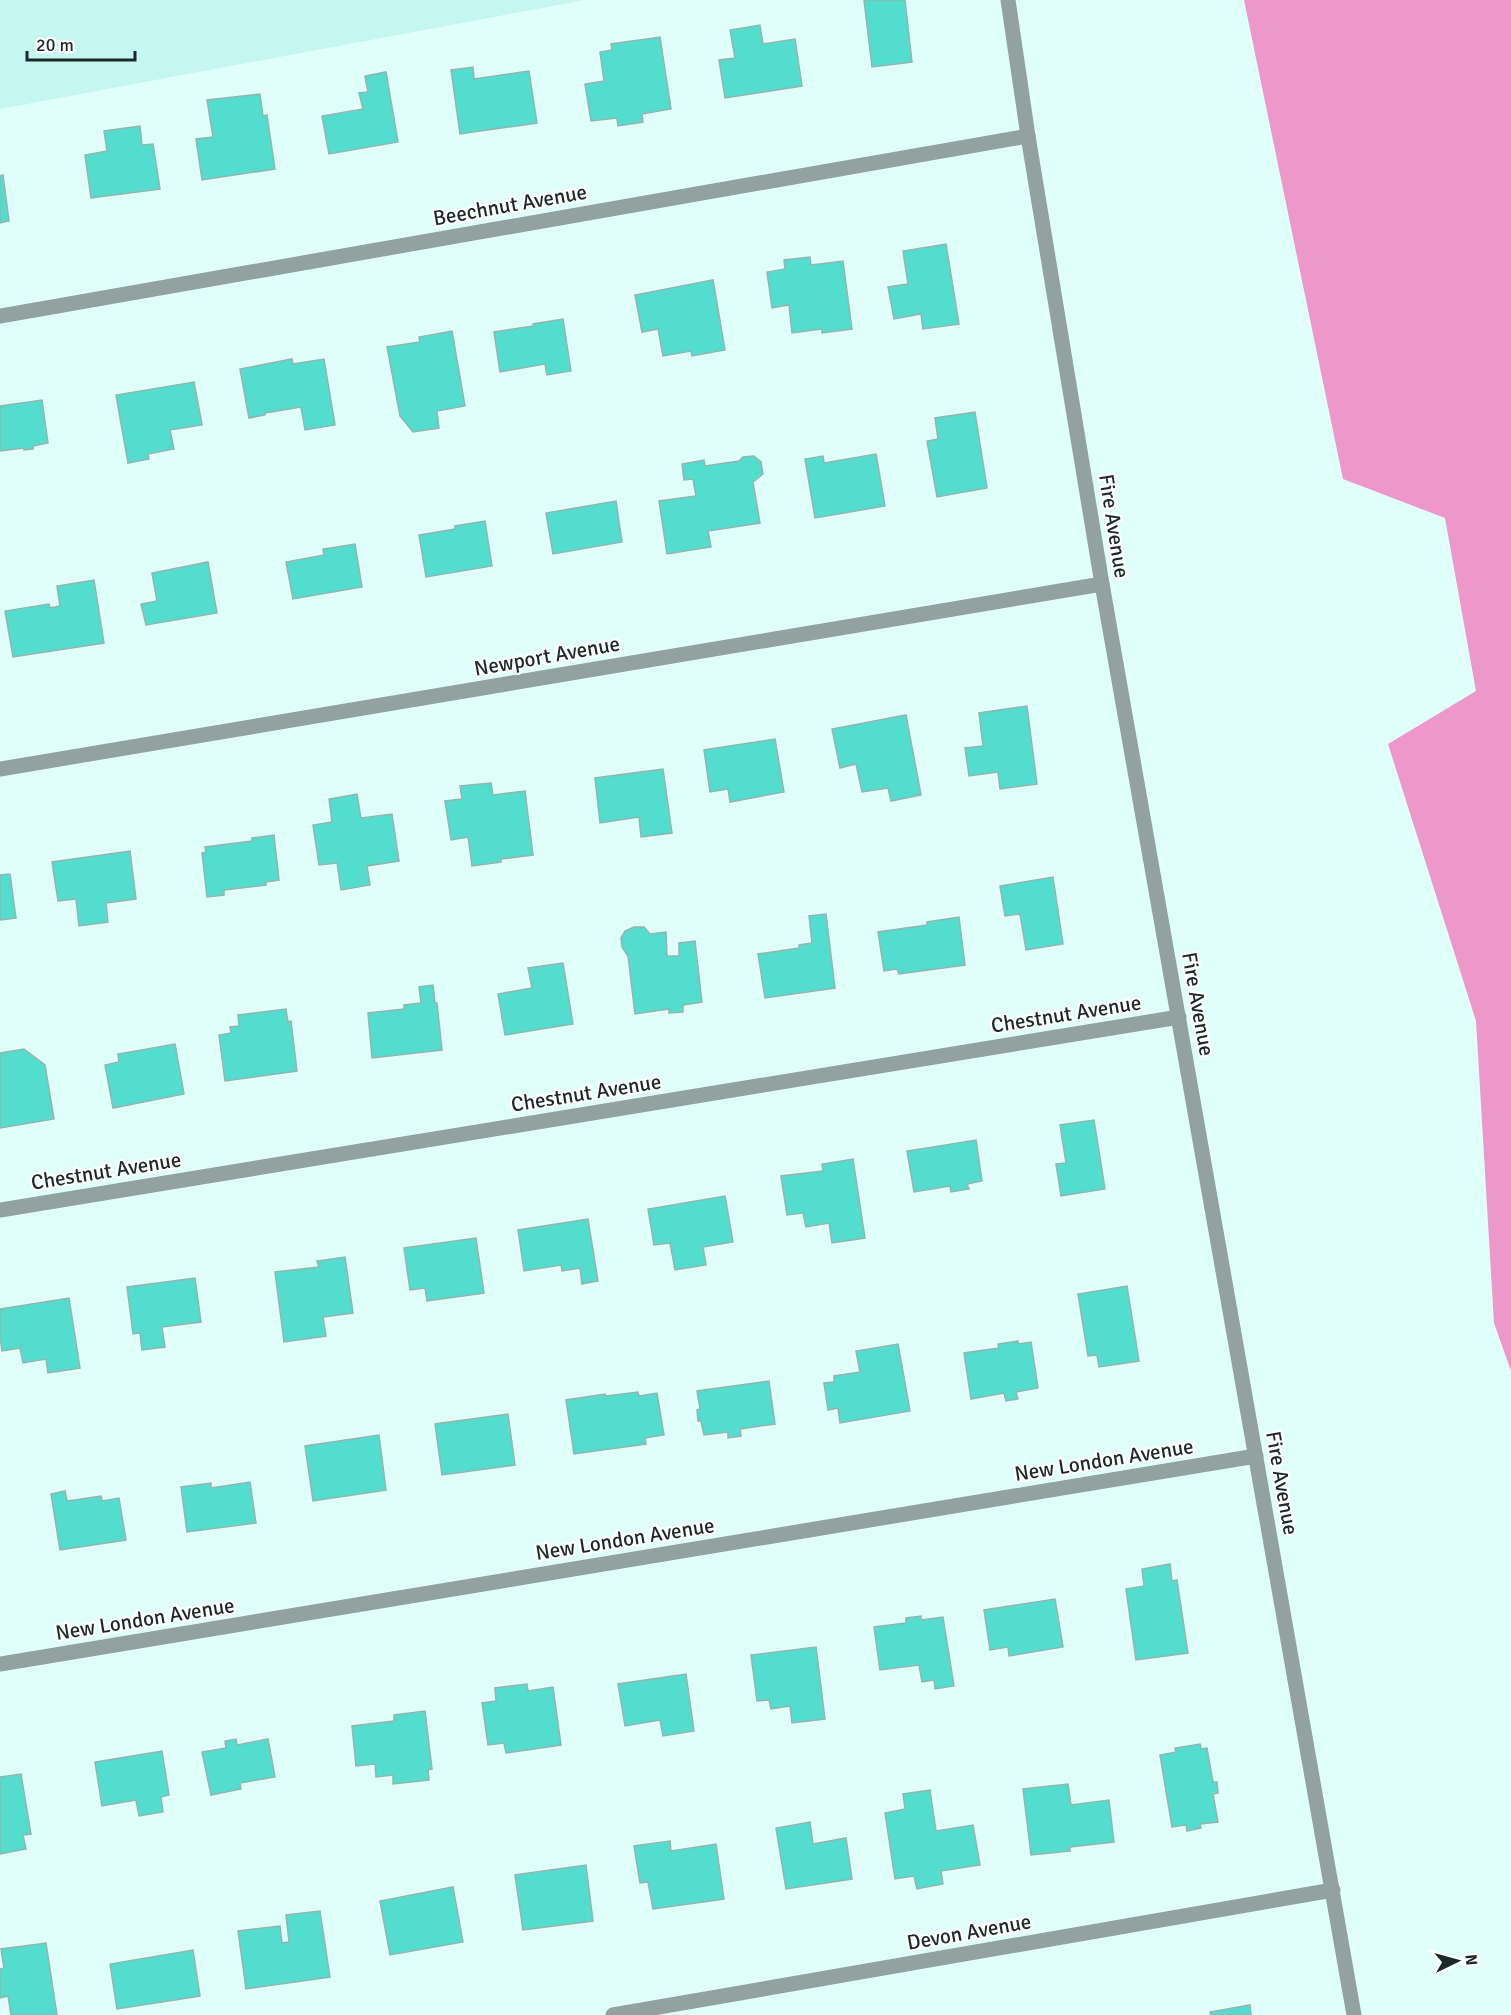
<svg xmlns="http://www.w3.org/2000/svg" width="1511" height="2015" font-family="Signika,sans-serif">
<rect width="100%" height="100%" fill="#e0fffa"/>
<!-- built -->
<polygon fill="#c5f6ef" points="0,0 585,0 0,109"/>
<!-- forest -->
<polygon fill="#ed97cb" points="1244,0 1511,0 1511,1371 1494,1323 1476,1021 1388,744 1476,691 1445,518 1343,479"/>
<!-- building -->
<g fill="#53ddcf" stroke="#91b6b0" stroke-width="1.5">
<polygon points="864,0 905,0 912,62 872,67"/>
<polygon points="760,25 763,44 795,39 802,86 725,98 719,60 735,58 730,30"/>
<polygon points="660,37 671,109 642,114 643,122 618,126 617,118 591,121 585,84 604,81 600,52 612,50 611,44"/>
<polygon points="473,67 474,79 529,71 537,123 460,134 451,70"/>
<polygon points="386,72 398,142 329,154 322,116 363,109 359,93 368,92 365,76"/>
<polygon points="260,94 263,116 267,115 275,169 202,180 196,139 213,137 207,100"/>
<polygon points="140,126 142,145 153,144 160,189 91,198 85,155 107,151 104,131"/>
<polygon points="3,175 9,221 0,223 0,176"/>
<polygon points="946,244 959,324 923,329 921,314 894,319 888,287 908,284 903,251"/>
<polygon points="810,257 811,265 843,261 852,329 822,333 822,329 792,333 789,305 772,308 767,272 785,269 784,260"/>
<polygon points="713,280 725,350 692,356 691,351 663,356 658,329 642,332 635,295"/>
<polygon points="563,319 571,371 547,375 545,364 500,372 494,332 533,326 533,324"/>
<polygon points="452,331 465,406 437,411 439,428 413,432 400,416 387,347 420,342 419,337"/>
<polygon points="292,359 293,364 324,359 335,425 305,430 301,407 265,413 265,415 249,418 240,369"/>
<polygon points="194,382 202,425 170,430 174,449 148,454 149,459 128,463 116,395"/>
<polygon points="42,400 48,443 33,446 33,449 24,450 24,448 0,451 0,406"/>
<polygon points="975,412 987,488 937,497 927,441 938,439 935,418"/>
<polygon points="876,454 885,506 815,518 805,459 823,456 824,463"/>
<polygon points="754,456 761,462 763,474 753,482 760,523 708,531 711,547 667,554 659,501 696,496 693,479 684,480 682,464 704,460 705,466 739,461 743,457"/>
<polygon points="616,501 622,542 553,554 546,513"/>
<polygon points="485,521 492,566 426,577 419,535 455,529 455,526"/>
<polygon points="355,544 362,587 293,599 286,562 324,555 323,549"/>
<polygon points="208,562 217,613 146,625 141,604 157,601 152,573"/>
<polygon points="94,580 104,643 13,657 5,611 49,604 50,608 60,606 57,586"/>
<polygon points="1027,706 1037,784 1000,789 998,772 969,776 965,748 983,746 979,713"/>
<polygon points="906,715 921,795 891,801 888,788 862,792 856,764 840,768 832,729"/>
<polygon points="775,739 784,792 730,802 728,789 710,792 704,750"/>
<polygon points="663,769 672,833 641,837 639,817 600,823 595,778"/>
<polygon points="491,783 493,795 525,791 533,855 501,859 501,862 472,866 468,837 451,840 445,801 462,799 460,786"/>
<polygon points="357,794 361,818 392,814 399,861 367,866 370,885 341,890 337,863 319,865 313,825 332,822 329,799"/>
<polygon points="274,835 279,880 266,882 266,885 224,890 224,895 207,897 202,853 206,852 205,847 252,841 252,838"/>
<polygon points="130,851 136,899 106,903 108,922 79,926 76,899 58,901 52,862"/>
<polygon points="10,874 16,918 0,920 0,875"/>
<polygon points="1053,877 1063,944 1026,950 1020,914 1005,916 1000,886"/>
<polygon points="826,914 835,988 765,998 758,954 799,948 799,945 812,943 809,916"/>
<polygon points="959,917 965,965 899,974 897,969 884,971 878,932 927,925 927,922"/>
<polygon points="634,927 644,927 650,934 666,932 667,956 679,956 679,943 695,941 702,1002 683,1005 683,1012 669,1013 669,1009 635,1014 628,956 622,947 621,938 625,931"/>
<polygon points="563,963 573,1024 505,1035 498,994 532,988 528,968"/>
<polygon points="433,985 435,1003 437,1003 442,1050 372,1058 368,1013 404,1009 404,1005 421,1003 419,987"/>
<polygon points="286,1009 288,1022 291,1021 297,1071 225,1081 219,1035 231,1033 230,1027 239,1026 238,1015"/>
<polygon points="175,1044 184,1094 113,1108 105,1065 119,1062 118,1054"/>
<polygon points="24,1049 45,1065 54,1119 0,1128 0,1053"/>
<polygon points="1094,1120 1105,1189 1061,1196 1056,1164 1066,1163 1060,1125"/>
<polygon points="976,1140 982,1181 967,1184 969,1189 951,1192 950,1186 914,1192 907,1151"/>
<polygon points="853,1159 865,1238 832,1243 829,1223 806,1227 803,1213 787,1215 781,1176 823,1171 822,1164"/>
<polygon points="725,1196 733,1242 703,1247 706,1265 675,1270 670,1243 654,1245 648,1209"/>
<polygon points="588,1219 598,1281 582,1284 580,1268 562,1271 561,1265 524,1271 518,1230"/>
<polygon points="476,1238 484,1293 427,1301 425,1288 410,1290 404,1248"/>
<polygon points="345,1257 353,1313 323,1317 326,1336 284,1342 275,1272 319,1267 317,1261"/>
<polygon points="195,1278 201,1322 162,1327 165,1347 142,1350 140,1333 133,1334 127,1287"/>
<polygon points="1127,1286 1139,1361 1099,1367 1097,1355 1088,1356 1078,1294"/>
<polygon points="69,1298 80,1368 48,1373 46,1359 23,1363 20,1348 2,1351 0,1336 0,1309"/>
<polygon points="1018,1341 1018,1344 1031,1342 1038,1388 1016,1392 1018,1399 1006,1401 1004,1393 971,1399 964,1353 999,1348 998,1344"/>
<polygon points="898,1344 910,1411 840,1423 838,1408 828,1410 824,1383 834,1382 834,1376 860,1372 856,1351"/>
<polygon points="769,1381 775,1424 740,1429 741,1436 728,1438 728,1432 704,1435 701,1421 698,1421 697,1410 700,1409 697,1391"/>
<polygon points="638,1392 639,1396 657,1393 664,1435 645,1438 646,1444 574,1454 566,1400 605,1394 606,1396"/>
<polygon points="508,1414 515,1465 442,1475 435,1424"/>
<polygon points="379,1435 386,1490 313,1501 305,1446"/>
<polygon points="250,1482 256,1523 187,1532 181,1487 211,1483 211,1488"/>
<polygon points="65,1491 67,1501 101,1496 102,1501 119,1498 126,1540 60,1550 51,1494"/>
<polygon points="1170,1564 1172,1581 1177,1580 1188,1653 1136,1660 1126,1589 1144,1586 1142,1569"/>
<polygon points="1055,1599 1063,1647 1009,1656 1008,1647 990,1650 984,1610"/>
<polygon points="921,1616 921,1620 943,1617 954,1686 935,1689 934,1680 922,1682 919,1665 880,1670 874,1627 906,1623 906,1618"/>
<polygon points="816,1647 825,1719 792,1723 790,1706 771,1709 769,1700 757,1701 751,1655"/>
<polygon points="686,1674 694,1731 663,1736 660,1720 625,1726 618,1684"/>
<polygon points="527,1684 528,1691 553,1687 561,1745 506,1753 504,1743 488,1745 482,1703 496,1701 495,1688"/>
<polygon points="425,1711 432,1769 428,1770 429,1780 393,1784 393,1775 376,1777 375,1764 356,1766 352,1726 394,1721 394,1715"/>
<polygon points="236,1739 237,1745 268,1739 275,1777 240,1783 241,1789 211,1795 202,1752 226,1748 225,1741"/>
<polygon points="1200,1744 1201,1749 1207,1748 1213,1782 1217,1782 1218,1793 1213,1794 1218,1822 1200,1824 1201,1828 1187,1831 1186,1825 1172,1827 1160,1755 1176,1752 1175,1748"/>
<polygon points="162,1751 169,1795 161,1797 163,1812 139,1816 136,1800 102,1806 95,1762"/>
<polygon points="21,1774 31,1834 23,1835 26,1849 0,1854 0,1777"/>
<polygon points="1068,1784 1071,1805 1109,1800 1114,1842 1070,1847 1070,1851 1031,1855 1023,1789"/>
<polygon points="930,1790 936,1831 973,1825 980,1865 941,1871 943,1884 917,1889 914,1876 895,1879 885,1813 905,1809 903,1794"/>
<polygon points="810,1822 813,1844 846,1838 852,1879 786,1889 776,1828"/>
<polygon points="670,1841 671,1851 716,1844 724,1899 653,1909 648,1882 640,1883 634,1846"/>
<polygon points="586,1865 593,1921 523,1930 515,1875"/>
<polygon points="453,1887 463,1942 390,1955 380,1901"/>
<polygon points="320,1911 330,1977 246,1989 238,1931 280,1926 282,1943 289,1942 286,1915"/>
<polygon points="46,1943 57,2015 11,2015 8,1996 0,1998 0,1969 4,1968 1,1949"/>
<polygon points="193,1950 200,1996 117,2009 110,1964"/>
<polygon points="1250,2005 1251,2015 1211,2015 1210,2012"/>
</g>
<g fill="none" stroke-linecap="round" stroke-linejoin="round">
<!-- minor -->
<g stroke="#92a2a0" stroke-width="15">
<polyline points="1008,0 1028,136 1102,584 1354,2015"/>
<polyline points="0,316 1028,136"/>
<polyline points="0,769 1102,584"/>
<polyline points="0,1210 1179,1017"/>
<polyline points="0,1664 1256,1456"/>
<polyline points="613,2015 1333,1890"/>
</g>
</g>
<g text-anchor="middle" stroke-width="4.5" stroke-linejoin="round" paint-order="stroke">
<!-- street labels -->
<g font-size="21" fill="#1b2a28" stroke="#fff">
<text transform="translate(510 205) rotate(-10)" y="7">Beechnut Avenue</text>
<text transform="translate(1114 526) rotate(81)" y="7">Fire Avenue</text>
<text transform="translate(547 656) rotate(-10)" y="7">Newport Avenue</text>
<text transform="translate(1198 1004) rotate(80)" y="7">Fire Avenue</text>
<text transform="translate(1066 1014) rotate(-9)" y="7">Chestnut Avenue</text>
<text transform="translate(586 1093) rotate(-9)" y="7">Chestnut Avenue</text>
<text transform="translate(106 1171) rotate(-9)" y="7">Chestnut Avenue</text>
<text transform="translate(1104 1460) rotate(-9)" y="7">New London Avenue</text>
<text transform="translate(1282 1483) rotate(80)" y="7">Fire Avenue</text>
<text transform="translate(625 1539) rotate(-9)" y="7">New London Avenue</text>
<text transform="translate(145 1619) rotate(-9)" y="7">New London Avenue</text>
<text transform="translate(969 1932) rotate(-10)" y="7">Devon Avenue</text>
</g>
</g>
<!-- north arrow -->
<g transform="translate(1457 1961) rotate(85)" stroke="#ffffff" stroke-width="4.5" paint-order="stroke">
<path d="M0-4.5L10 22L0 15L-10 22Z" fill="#1b2a28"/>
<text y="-9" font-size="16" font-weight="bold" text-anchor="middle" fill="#1b2a28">N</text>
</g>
<!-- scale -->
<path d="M27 51v9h108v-9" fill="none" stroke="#1b2a28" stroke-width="3"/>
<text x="36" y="51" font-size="18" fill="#1b2a28" stroke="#ffffff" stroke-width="4.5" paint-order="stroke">20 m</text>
</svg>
